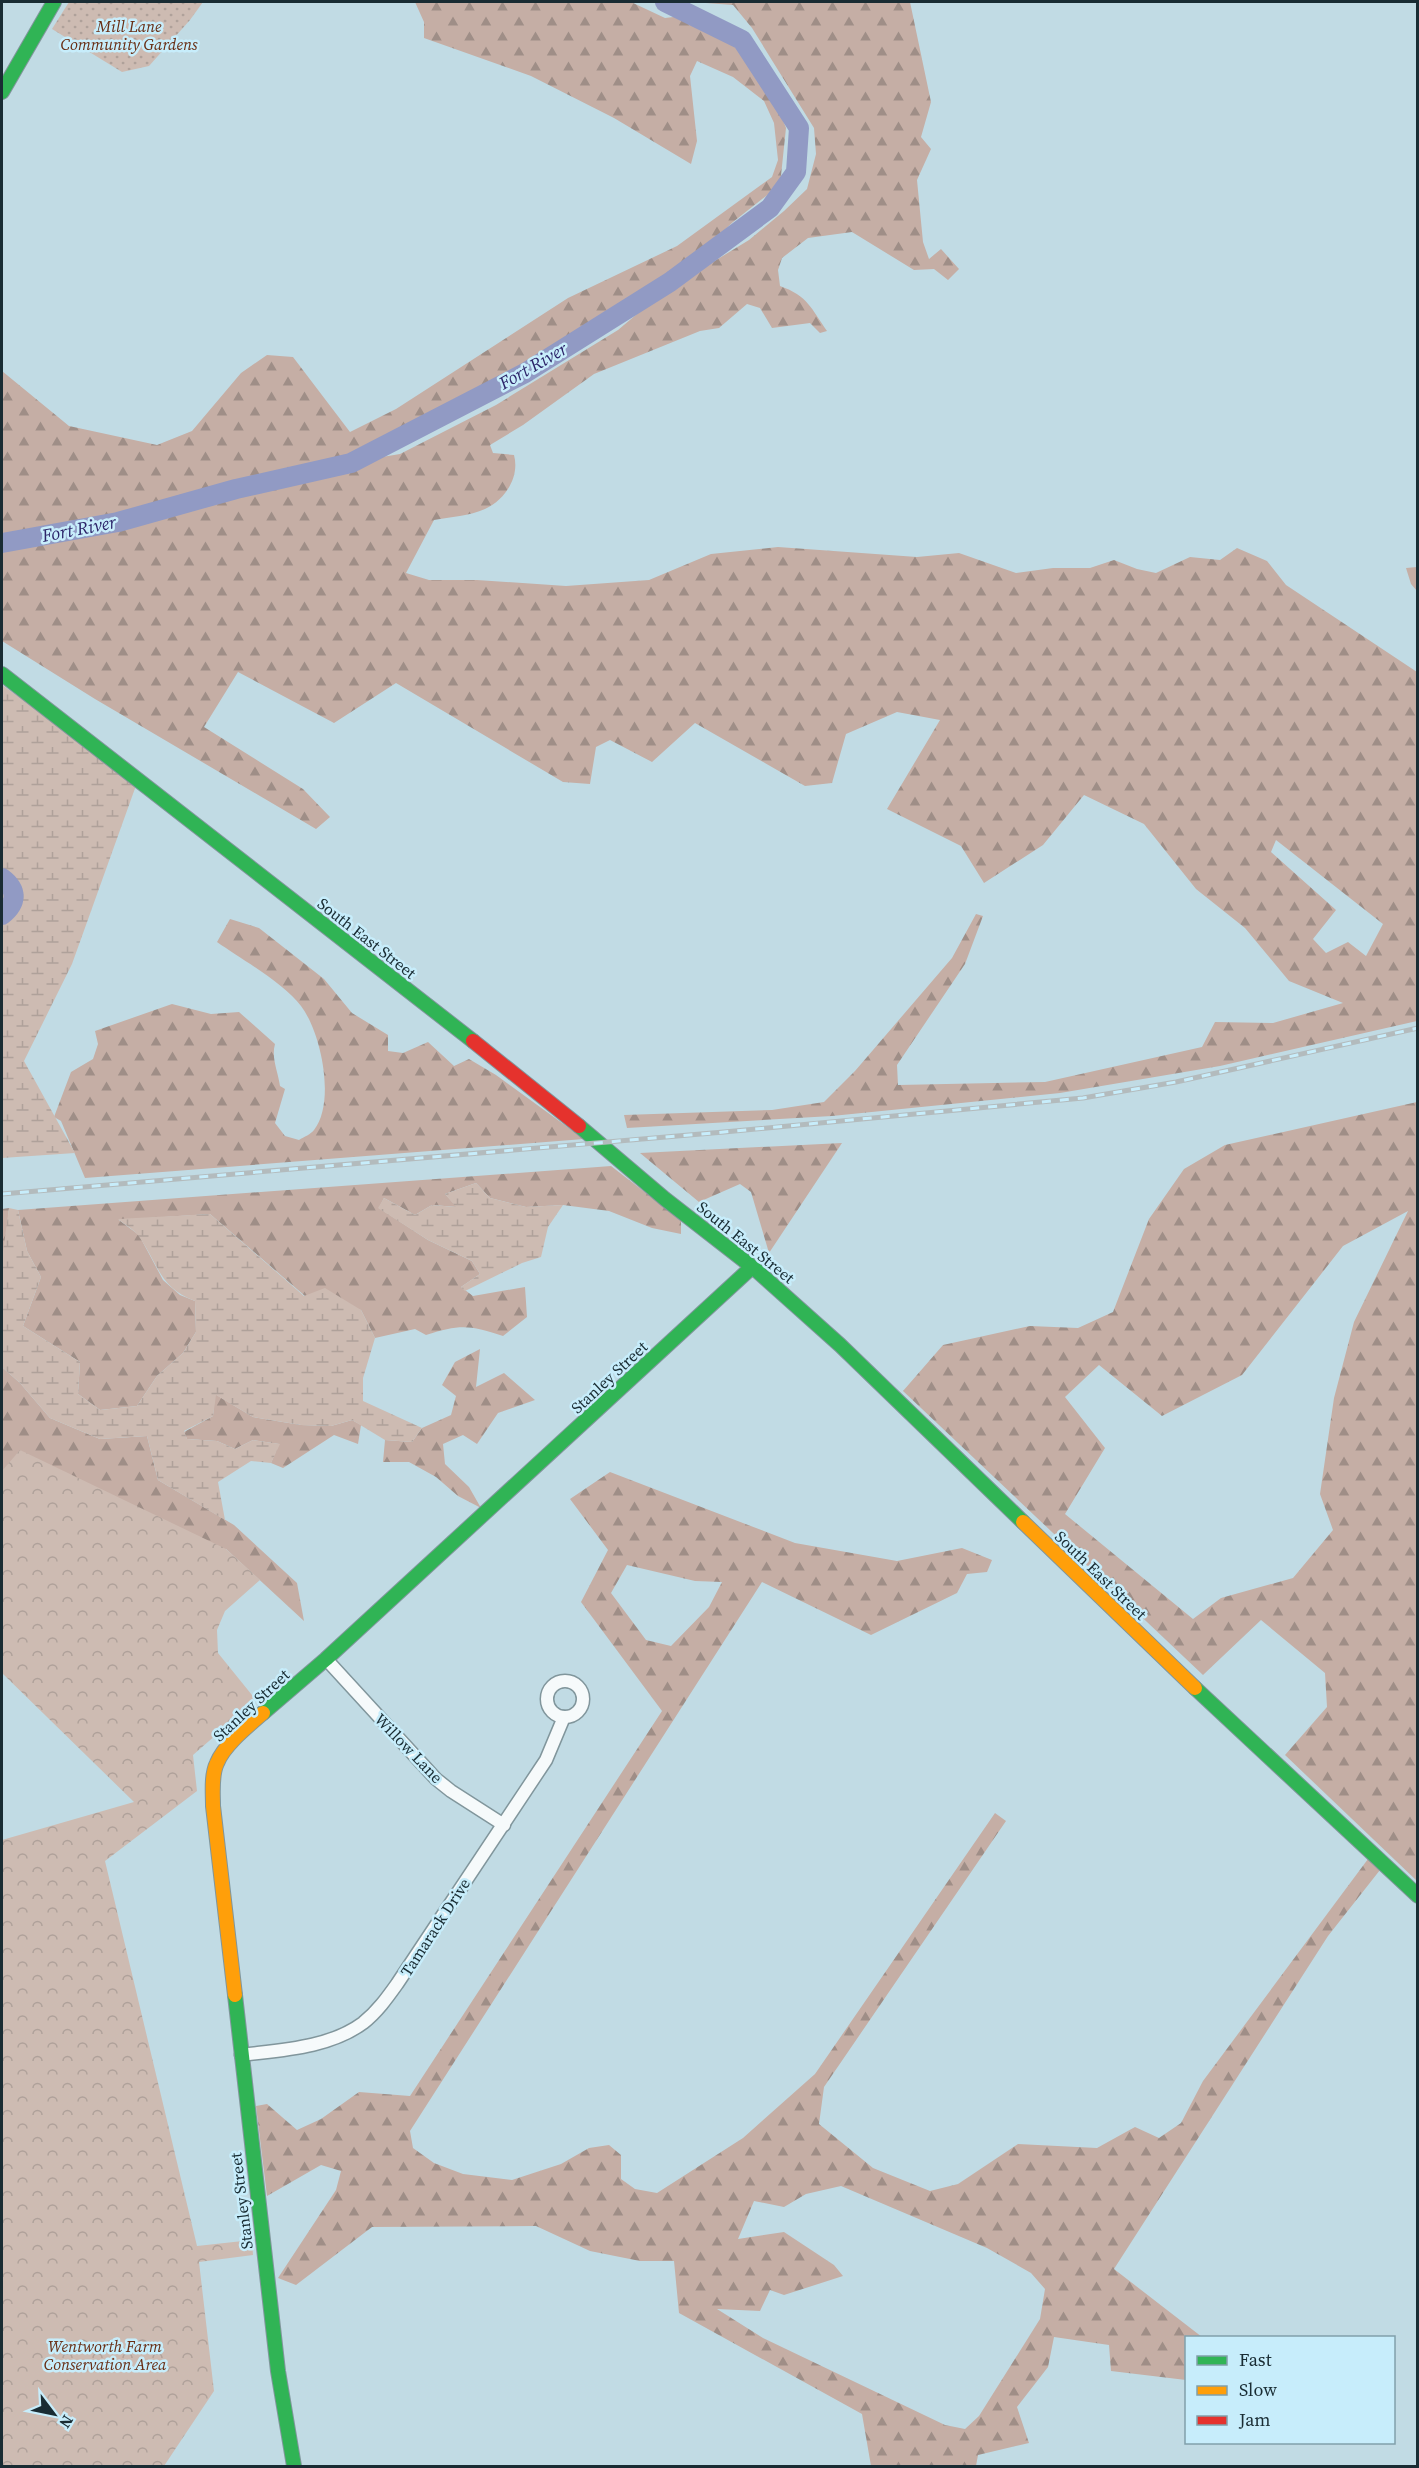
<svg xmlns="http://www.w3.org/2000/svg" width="1419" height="2468" font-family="'Source Serif 4',serif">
<defs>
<pattern id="forest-firs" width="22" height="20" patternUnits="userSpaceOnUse" patternTransform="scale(1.5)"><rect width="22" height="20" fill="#c5aea5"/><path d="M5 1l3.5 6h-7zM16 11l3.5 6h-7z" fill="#9f8e87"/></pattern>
<pattern id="wetland-marsh" width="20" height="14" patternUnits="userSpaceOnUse" patternTransform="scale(1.5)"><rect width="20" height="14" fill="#cdbbb2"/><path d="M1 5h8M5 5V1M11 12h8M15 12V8" fill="none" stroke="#afa19a"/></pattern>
<pattern id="park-crowns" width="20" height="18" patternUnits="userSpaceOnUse" patternTransform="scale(1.5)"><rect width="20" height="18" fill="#cdbbb2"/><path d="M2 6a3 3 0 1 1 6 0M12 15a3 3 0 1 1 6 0" fill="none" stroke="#afa19a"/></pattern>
<pattern id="garden-dots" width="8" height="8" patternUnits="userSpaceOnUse" patternTransform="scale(1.5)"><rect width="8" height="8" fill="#cdbbb2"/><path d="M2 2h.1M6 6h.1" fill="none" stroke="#afa19a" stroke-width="1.8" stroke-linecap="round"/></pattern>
</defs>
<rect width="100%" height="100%" fill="#c1dbe4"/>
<!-- forest -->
<g fill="url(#forest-firs)" fill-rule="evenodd">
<path d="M 415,2 L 631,2 L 665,18 L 682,16 L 705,25 L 742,52 L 781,115 L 786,128 L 780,185 L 733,222 L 696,257 L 529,367 L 490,398 L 415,433 L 319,466 L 287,470 L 287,486 L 301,484 L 342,471 L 370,459 L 400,454 L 496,405 L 618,330 L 662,293 L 749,240 L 784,211 L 807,189 L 816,154 L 814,128 L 752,28 L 733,5 L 692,2 L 910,2 L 931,102 L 921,137 L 931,149 L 917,180 L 923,242 L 929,259 L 941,249 L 959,269 L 948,280 L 934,269 L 914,270 L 852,232 L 808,238 L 782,258 L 778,270 L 780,286 C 808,296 811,308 827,331 L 820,333 L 810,323 L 772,328 L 760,308 L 747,304 L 719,328 L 700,331 L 594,374 L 523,425 L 490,445 L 493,453 L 514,455 C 520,477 505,500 485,509 C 470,516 450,517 434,520 L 406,573 L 429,580 L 477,580 L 566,586 L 649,580 L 711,554 L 778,547 L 917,557 L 959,553 L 1016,573 L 1053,568 L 1090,568 L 1114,560 L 1137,569 L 1156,573 L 1190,557 L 1220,560 L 1237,548 L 1267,561 L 1286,585 L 1417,672 L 1417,1021 L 1220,1066 L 1060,1093 L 832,1116 L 627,1128 L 624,1115 L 772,1110 L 824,1102 L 855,1071 L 952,958 L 976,914 L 983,916 L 965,964 L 897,1065 L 898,1085 L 1045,1082 L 1202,1047 L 1215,1022 L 1273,1023 L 1343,1003 L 1289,981 L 1245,928 L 1196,889 L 1144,824 L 1084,795 L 1043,845 L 984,883 L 961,846 L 887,809 L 940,720 L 897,712 L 846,734 L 832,783 L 805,786 L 695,723 L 652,762 L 610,740 L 596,747 L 590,784 L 563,782 L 396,683 L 334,723 L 238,672 L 204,727 L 303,789 L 330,817 L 316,829 L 95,699 L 2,641 L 2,371 L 69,426 L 157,445 L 192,431 L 241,373 L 267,355 L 293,357 L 350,432 L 396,409 L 568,298 L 677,246 L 772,177 L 778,160 L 774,123 L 764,101 L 733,77 L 697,61 L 690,76 L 697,141 L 691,164 L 614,118 L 531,76 L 424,38 L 424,22 ZM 1276,840 L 1383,924 L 1366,956 L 1348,942 L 1326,953 L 1313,939 L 1336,910 L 1271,852 Z"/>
<polygon points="1417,567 1418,567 1417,591 1411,584 1406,568"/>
<path d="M 230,919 L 259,928 L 324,979 L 352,1013 L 388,1035 L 388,1051 L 403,1053 L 428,1042 L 454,1066 L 469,1059 L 496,1075 L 584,1139 L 85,1178 L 61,1121 L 54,1117 L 71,1072 L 93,1059 L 98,1044 L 95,1031 L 172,1004 L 211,1014 L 239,1012 L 275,1044 C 271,1058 278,1071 280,1086 L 285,1089 L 275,1123 L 285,1136 L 299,1140 C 304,1137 311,1134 314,1130 C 336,1102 321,1032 301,1006 C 284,983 241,959 217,942 Z"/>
<path d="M 1417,1102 L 1418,1102 L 1417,1881 L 1285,1755 L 1327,1707 L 1325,1673 L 1261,1620 L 1203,1675 L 903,1391 L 943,1345 L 1030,1326 L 1078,1328 L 1113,1312 L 1149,1219 L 1184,1169 L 1225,1145 ZM 1408,1211 L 1354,1322 L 1334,1398 L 1320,1494 L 1333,1530 L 1293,1578 L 1221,1598 L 1193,1619 L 1065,1514 L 1105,1448 L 1065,1397 L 1099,1365 L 1162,1416 L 1242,1375 L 1343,1246 Z"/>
<polygon points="842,1143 769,1253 751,1192 740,1184 699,1202 640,1153"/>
<path d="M 611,1166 L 681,1220 L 681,1234 L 652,1228 L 609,1211 L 563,1205 L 526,1207 L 490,1198 L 476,1183 L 445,1194 L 457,1207 L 432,1205 L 415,1215 L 384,1198 L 379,1208 L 428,1240 L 472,1261 L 480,1274 L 461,1287 L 473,1296 L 525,1287 L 527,1317 L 503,1336 C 470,1325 460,1324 426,1335 L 415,1329 L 375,1338 L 361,1310 L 305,1296 L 210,1214 L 119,1220 L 139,1235 L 163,1280 L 180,1295 L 195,1301 L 196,1332 L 183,1353 L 157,1376 L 137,1406 L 100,1410 L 78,1394 L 80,1362 L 23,1326 L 41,1277 L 27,1251 L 18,1210 Z"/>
<polygon points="9,1208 4,1256 2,1259 2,1209"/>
<polygon points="480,1349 476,1387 504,1373 535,1400 498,1413 477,1444 463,1435 443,1444 445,1464 469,1487 481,1508 458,1496 436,1477 409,1462 383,1462 385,1440 412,1442 422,1428 451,1415 456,1396 442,1385 455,1362"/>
<polygon points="2,1367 20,1383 50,1418 100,1439 147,1436 158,1480 234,1525 297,1583 304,1621 226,1549 2,1606"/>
<polygon points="215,1394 253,1417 301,1425 331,1426 352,1420 361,1425 358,1444 334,1435 283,1468 271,1463 279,1444 253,1440 235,1449 217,1441 187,1439 184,1432 213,1416"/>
<path d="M 610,1472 L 795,1543 L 897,1561 L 962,1548 L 992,1560 L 987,1572 L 967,1574 L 957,1593 L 871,1635 L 762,1582 L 410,2131 L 413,2148 L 434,2163 L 463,2174 L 512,2180 L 561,2164 L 589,2148 L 609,2145 L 621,2155 L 621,2179 L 635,2189 L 657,2193 L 743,2138 L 815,2074 L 995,1813 L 1006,1821 L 824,2087 L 819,2124 L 873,2168 L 930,2191 L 958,2184 L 1018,2144 L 1097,2148 L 1135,2127 L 1159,2138 L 1181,2123 L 1203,2081 L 1368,1859 L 1380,1870 L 1328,1936 L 1114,2269 L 1202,2337 L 1186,2338 L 1186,2380 L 1111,2371 L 1109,2345 L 1054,2337 L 1048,2367 L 1017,2407 L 1029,2443 L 978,2455 L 976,2466 L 871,2466 L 862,2414 L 679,2313 L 674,2261 L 640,2261 L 590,2251 L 536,2226 L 372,2227 L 296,2285 L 278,2278 L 336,2190 L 341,2171 L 321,2165 L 267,2196 L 256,2106 L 267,2104 L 297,2130 L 321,2119 L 359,2092 L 410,2096 L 662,1711 L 581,1602 L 608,1550 L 570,1499 ZM 627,1565 L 695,1581 L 722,1582 L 709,1607 L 671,1646 L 646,1640 L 611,1593 ZM 841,2186 L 987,2248 L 1031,2273 L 1045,2289 L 1040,2319 L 979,2416 L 965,2429 L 945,2425 L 763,2338 L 717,2309 L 760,2311 L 770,2290 L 784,2295 L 843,2276 L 834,2265 L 784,2232 L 738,2239 L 754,2201 L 784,2207 L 806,2194 Z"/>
</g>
<!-- wetland -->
<g fill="url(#wetland-marsh)">
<polygon points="2,685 138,780 72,964 24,1061 75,1153 2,1158"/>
<polygon points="476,1183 490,1198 526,1207 563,1205 548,1227 541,1257 522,1263 465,1291 461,1287 480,1274 472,1261 428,1240 378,1208 384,1198 415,1215 432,1205 456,1207 445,1194"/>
<path d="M 9,1208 L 18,1210 L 27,1251 L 41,1277 L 23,1326 L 80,1362 L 78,1394 L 100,1410 L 137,1406 L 157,1376 L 183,1353 L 196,1332 L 195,1301 C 160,1288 159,1266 140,1238 C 135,1230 125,1225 118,1219 L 210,1214 L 304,1296 L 325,1288 L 361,1310 L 375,1338 L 363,1378 L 363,1401 L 422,1428 L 412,1442 L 385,1440 L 352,1420 L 331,1426 L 301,1425 L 253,1417 L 216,1395 L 213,1416 L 184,1431 L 187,1439 L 217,1441 L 235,1449 L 253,1440 L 280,1444 L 271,1463 L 251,1461 L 218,1482 L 225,1520 L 158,1480 L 147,1436 L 100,1439 L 50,1418 L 20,1383 L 2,1367 L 2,1259 Z"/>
</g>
<!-- park -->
<polygon fill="url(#park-crowns)" points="20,1450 226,1549 260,1580 225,1611 217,1630 218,1653 256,1700 193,1755 197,1791 105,1861 197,2246 252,2240 253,2255 199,2262 214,2391 164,2466 2,2466 2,1840 134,1802 2,1673 2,1471"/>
<!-- garden -->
<polygon fill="url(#garden-dots)" points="69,2 203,2 190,20 149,66 122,72 52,29"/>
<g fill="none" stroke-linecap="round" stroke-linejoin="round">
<!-- river -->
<g stroke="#919ac4" stroke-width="20">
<polyline points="2,543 118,522 236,489 351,463 525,373 670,282 770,208 796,172 799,128 742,40 665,2"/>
<path d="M 2,878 C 18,890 17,903 2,915"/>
</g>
<defs>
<g id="street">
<polyline points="326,1659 436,1779 451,1791 504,1825"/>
<circle cx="565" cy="1699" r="18"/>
<path d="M 241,2055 C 281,2050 329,2048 363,2023 C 377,2012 387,1998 397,1984 L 546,1760 L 564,1717"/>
</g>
<g id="fast">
<polyline points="2,92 54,2"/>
<polyline points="2,674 473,1041"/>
<polyline points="579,1126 665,1199 755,1269 840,1345 1023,1522"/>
<polyline points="1195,1688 1418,1896"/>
<polyline points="263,1713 326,1659 752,1267"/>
<polyline points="235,1995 278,2371 294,2466"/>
</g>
<g id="slow">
<polyline points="1023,1522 1195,1688"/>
<path d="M 235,1995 L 213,1806 C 213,1793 211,1775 217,1763 C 224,1745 248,1726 263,1713"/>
</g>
<polyline id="jam" points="473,1041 579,1126"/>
</defs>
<!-- street casing -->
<use href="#street" stroke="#81969c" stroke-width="15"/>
<!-- fast casing -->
<use href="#fast" stroke="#81969c" stroke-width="16"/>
<!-- slow casing -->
<use href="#slow" stroke="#81969c" stroke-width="16"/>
<!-- jam casing -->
<use href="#jam" stroke="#81969c" stroke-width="16"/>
<!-- street -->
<use href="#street" stroke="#f6fafb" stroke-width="12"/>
<!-- fast -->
<use href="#fast" stroke="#30b455" stroke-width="14"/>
<!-- slow -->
<use href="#slow" stroke="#ff9f0a" stroke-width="14"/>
<!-- jam -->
<use href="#jam" stroke="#e5322d" stroke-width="14"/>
<defs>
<polyline id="rail" points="2,1194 724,1132 1083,1098 1176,1082 1418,1028"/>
</defs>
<!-- rail casing -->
<use href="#rail" stroke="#b3bbbd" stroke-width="5"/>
<!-- rail -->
<use href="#rail" stroke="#c7edfb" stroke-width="3" stroke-dasharray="9" stroke-linecap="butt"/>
</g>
<g text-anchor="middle" stroke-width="5" stroke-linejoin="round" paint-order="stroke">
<!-- park labels -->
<g font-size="16" font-style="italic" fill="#682d13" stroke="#c7edfb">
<text x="129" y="32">Mill Lane<tspan x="129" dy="18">Community Gardens</tspan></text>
<text x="105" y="2352">Wentworth Farm<tspan x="105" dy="18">Conservation Area</tspan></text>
</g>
<!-- street labels -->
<g font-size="16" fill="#192c33" stroke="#c7edfb">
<text transform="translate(367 938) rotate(38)" y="6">South East Street</text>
<text transform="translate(746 1242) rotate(39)" y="6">South East Street</text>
<text transform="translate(609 1377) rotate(-43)" y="6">Stanley Street</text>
<text transform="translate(1101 1575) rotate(44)" y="6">South East Street</text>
<text transform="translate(251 1705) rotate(-43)" y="6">Stanley Street</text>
<text transform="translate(409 1748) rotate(46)" y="6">Willow Lane</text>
<text transform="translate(435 1927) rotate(-57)" y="6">Tamarack Drive</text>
<text transform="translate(241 2201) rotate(-97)" y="6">Stanley Street</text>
</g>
<!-- water labels -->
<g font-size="18" font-style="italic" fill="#2c2469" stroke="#c7edfb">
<text transform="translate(533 366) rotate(-30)" y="6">Fort River</text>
<text transform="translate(79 529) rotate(-11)" y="6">Fort River</text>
</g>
</g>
<!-- border -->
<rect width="1419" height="2468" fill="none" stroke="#192c33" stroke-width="6"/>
<!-- legend -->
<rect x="1185" y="2336" width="210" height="108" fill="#c7edfb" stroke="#81a0ab" stroke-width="1.5"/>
<rect x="1197" y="2356" width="30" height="9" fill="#30b455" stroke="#81a0ab" stroke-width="1.5"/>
<text x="1239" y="2366" font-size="18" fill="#192c33">Fast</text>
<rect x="1197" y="2386" width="30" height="9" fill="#ff9f0a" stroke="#81a0ab" stroke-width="1.5"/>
<text x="1239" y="2396" font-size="18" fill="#192c33">Slow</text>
<rect x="1197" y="2416" width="30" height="9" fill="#e5322d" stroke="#81a0ab" stroke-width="1.5"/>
<text x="1239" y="2426" font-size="18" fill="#192c33">Jam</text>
<!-- north arrow -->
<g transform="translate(54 2414) rotate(122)" stroke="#c7edfb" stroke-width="4.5" paint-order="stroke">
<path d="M0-4.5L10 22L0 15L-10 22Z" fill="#192c33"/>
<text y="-9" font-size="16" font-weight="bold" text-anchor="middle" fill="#192c33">N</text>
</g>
</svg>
